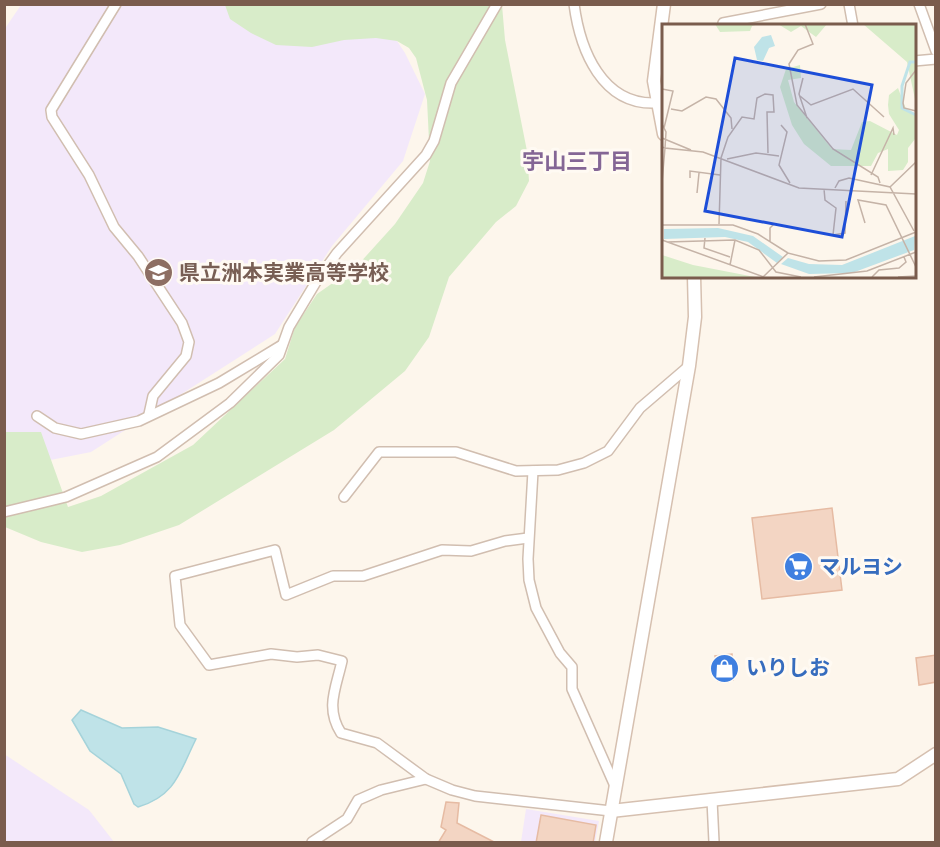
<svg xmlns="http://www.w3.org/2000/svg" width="940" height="847" font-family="'Open Sans','Noto Sans JP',sans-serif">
<rect width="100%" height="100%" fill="#fdf6ec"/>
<!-- education -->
<g fill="#f3e8fa">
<polygon points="21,5 373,5 405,53 425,94 403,161 332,246 275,334 91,452 5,469 4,30"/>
<polygon points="4,754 89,810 114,842 5,842"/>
<polygon points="526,809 599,821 595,842 521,842"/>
</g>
<!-- green -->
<polygon fill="#d8ecc9" points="225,5 502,5 505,40 527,151 529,181 516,206 496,222 449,277 429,337 405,371 334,430 179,525 120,545 82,552 41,542 5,527 5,432 41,432 68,507 101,496 193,445 285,359 295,327 317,294 357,266 395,224 423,183 430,161 427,100 416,58 409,48 397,41 376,38 344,40 312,47 276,45 251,33 230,19"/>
<!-- water -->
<path fill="#bfe3e8" stroke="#a5d3da" stroke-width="1.5" d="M 81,710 L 122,728 L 158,727 L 196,739 C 180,771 176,796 138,807 L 134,804 L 121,774 L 90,751 L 72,720 Z"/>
<!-- building -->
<g fill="#f3d5c3" stroke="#e6bba3" stroke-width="1.5">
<polygon points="832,508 842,590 762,599 752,518"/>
<polygon points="732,654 733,680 718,681 715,656"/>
<polygon points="936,655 936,682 919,685 916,658"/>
<polygon points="446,802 459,803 457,823 496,843 438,843 446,830 441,827"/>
<polygon points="541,815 596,825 593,843 536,843"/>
</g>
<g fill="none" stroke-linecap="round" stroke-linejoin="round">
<defs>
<g id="street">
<polyline points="116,4 51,110 52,117 89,175 114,227 138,256 182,323 189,342 186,356 153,396 149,414"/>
<path d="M 574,4 C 580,50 602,106 657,103"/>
<polyline points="849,4 853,26"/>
<polyline points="919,4 936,51"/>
<polyline points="723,23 821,4"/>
<polyline points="914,61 936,59"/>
<polyline points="37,416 55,428 81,434 139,421 219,383 282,345"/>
<polyline points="533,471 528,559 529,580 536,608 560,653 572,667 572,689 615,786"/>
<polyline points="344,497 379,452 456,452 516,471 558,470 584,463 608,451 640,408 689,366"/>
<polyline points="4,512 66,497 157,457 230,403 279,355 289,327 316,282 337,253 426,155 434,141 451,83 497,4"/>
<path d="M 528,538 L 505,541 L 471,551 L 442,550 L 363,576 L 333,576 L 286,595 L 275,550 L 175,576 L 180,625 L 209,665 L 271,654 L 297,657 L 318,655 L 342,661 C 336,688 325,708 341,733 L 377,743 L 426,779 L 452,790 L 475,796 L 611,811"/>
<polyline points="712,800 714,842"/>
<polyline points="312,842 347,819 358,800 381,790 426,779"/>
</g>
<g id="secondary">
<polyline points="664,4 654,81 664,134"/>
<polyline points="611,811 898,779 936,754"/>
<polyline points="606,842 689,366 695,317 694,276"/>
</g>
</defs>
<!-- street casing -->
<use href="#street" stroke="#d1beb0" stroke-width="12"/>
<!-- secondary casing -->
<use href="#secondary" stroke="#d6c0b0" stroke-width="15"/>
<!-- street -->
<use href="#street" stroke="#fff" stroke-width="9"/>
<!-- secondary -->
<use href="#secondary" stroke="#fff" stroke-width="12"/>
</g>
<!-- icons -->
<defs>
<symbol id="school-disc" viewBox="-11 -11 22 22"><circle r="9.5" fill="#8d6e63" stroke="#fffaf3"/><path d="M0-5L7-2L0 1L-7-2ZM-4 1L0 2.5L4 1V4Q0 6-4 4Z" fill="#fff"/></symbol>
<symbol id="supermarket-disc" viewBox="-11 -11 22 22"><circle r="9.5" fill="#3f7fe0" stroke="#fffaf3"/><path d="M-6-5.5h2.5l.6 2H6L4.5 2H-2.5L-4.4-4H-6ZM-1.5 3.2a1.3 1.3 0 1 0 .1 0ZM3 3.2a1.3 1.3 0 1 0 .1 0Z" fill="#fff"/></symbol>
<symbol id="shop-disc" viewBox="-11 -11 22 22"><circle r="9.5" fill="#3f7fe0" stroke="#fffaf3"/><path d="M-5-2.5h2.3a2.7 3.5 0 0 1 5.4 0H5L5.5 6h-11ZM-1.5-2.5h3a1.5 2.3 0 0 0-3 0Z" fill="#fff"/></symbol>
</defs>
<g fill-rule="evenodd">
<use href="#school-disc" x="142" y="256" width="33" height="33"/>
<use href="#supermarket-disc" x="782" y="550" width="33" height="33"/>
<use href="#shop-disc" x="708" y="652" width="33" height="33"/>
</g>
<g text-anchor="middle" stroke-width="6" stroke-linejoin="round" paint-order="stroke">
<!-- education labels -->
<g font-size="21" font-weight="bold" fill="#785e54" stroke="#fffaf3" text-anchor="start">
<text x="179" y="280">県立洲本実業高等学校</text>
</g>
<!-- shop labels -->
<g font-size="21" font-weight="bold" fill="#366cbe" stroke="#fffaf3" text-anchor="start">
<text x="819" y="574">マルヨシ</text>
<text x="746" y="675">いりしお</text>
</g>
<!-- neighbourhood labels -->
<g font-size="22" font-weight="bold" fill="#846695" stroke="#fffaf3">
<text x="577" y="169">宇山三丁目</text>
</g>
</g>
<!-- overview -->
<g transform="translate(662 24)">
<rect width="254" height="254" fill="#fdf6ec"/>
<path d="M 53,0 L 97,0 L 90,2 L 88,7 L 58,8 ZM 116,0 L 165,0 L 154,13 L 139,2 L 129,8 ZM 201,0 L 253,0 L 253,75 L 245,38 ZM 138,41 L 139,54 L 126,56 L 132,78 L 170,125 L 189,126 L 200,98 L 208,97 L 235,111 L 237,106 L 227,90 L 226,81 L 227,71 L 236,64 L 244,85 L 253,91 L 253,115 L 246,124 L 246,138 L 241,146 L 226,147 L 226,125 L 216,129 L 209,142 L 169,142 L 142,120 L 130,101 L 118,63 L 124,45 ZM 0,231 L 31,241 L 93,253 L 0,253 Z" fill="#d8ecc9"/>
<path d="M 109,11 L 113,22 L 107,24 L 101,37 L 95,36 L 92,23 L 100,13 ZM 56,204 L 91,212 L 121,233 L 115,239 L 86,218 L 63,213 L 2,215 L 2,205 ZM 253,212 L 252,226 L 190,249 L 147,250 L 119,240 L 126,234 L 147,240 L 180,241 Z" fill="#bfe3e8"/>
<path fill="none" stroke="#bfe3e8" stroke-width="3" d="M 254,38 L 248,38 L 240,62 L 240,84 L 254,91"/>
<path fill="none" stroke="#c5b3a7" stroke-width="1.5" d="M 143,0 L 151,20 L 136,26 L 127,40 L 135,81 L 171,125 L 216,153 L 218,159M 254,46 L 244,59 L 241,79 L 242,84 L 254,87M 141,54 L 137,70 L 145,94M 0,65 L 11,67 L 2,104M 138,72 L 149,81 L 191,65 L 222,93M 9,85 L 20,87 L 44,73 L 54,75 L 69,94 L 70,105M 0,100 L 4,108 L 3,124 L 41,128 L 137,164 L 254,170M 119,101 L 125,108 L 117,141 L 128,159M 0,114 L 29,126M 0,123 L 3,124 L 0,158M 65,135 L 94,129 L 117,132M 209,151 L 231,104 L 232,111M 28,154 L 28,147 L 58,151M 228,163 L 254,138M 173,164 L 177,157 L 187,154 L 228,163 L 252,207M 162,165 L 163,176 L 174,184 L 171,211 L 183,209 L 184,177M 35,169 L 37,149M 203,199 L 196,176 L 224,181 L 254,243M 57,200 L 59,134 L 66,113 L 80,93 L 92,95 L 95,74 L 103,70 L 111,71 L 112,88 L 105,88 L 106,129M 0,201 L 71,201 L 96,210 L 126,229M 43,214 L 42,224 L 68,233M 0,216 L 102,253M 5,218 L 73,216 L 97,226 L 114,248 L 139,253M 108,218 L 108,204 L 112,200M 68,241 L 73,216M 101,253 L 126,229 L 157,237 L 184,236 L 254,208M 152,253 L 205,247 L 254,228M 210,253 L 217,246 L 237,244 L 244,238 L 242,233M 236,253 L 254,252"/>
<path fill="#1d4ed8" fill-opacity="0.15" stroke="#1d4ed8" stroke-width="3" d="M 73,34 L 210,61 L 180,213 L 43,187 Z"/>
<rect width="254" height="254" fill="none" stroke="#7a5c4d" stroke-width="3"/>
</g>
<!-- border -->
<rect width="940" height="847" fill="none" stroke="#7a5c4d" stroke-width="12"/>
</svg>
